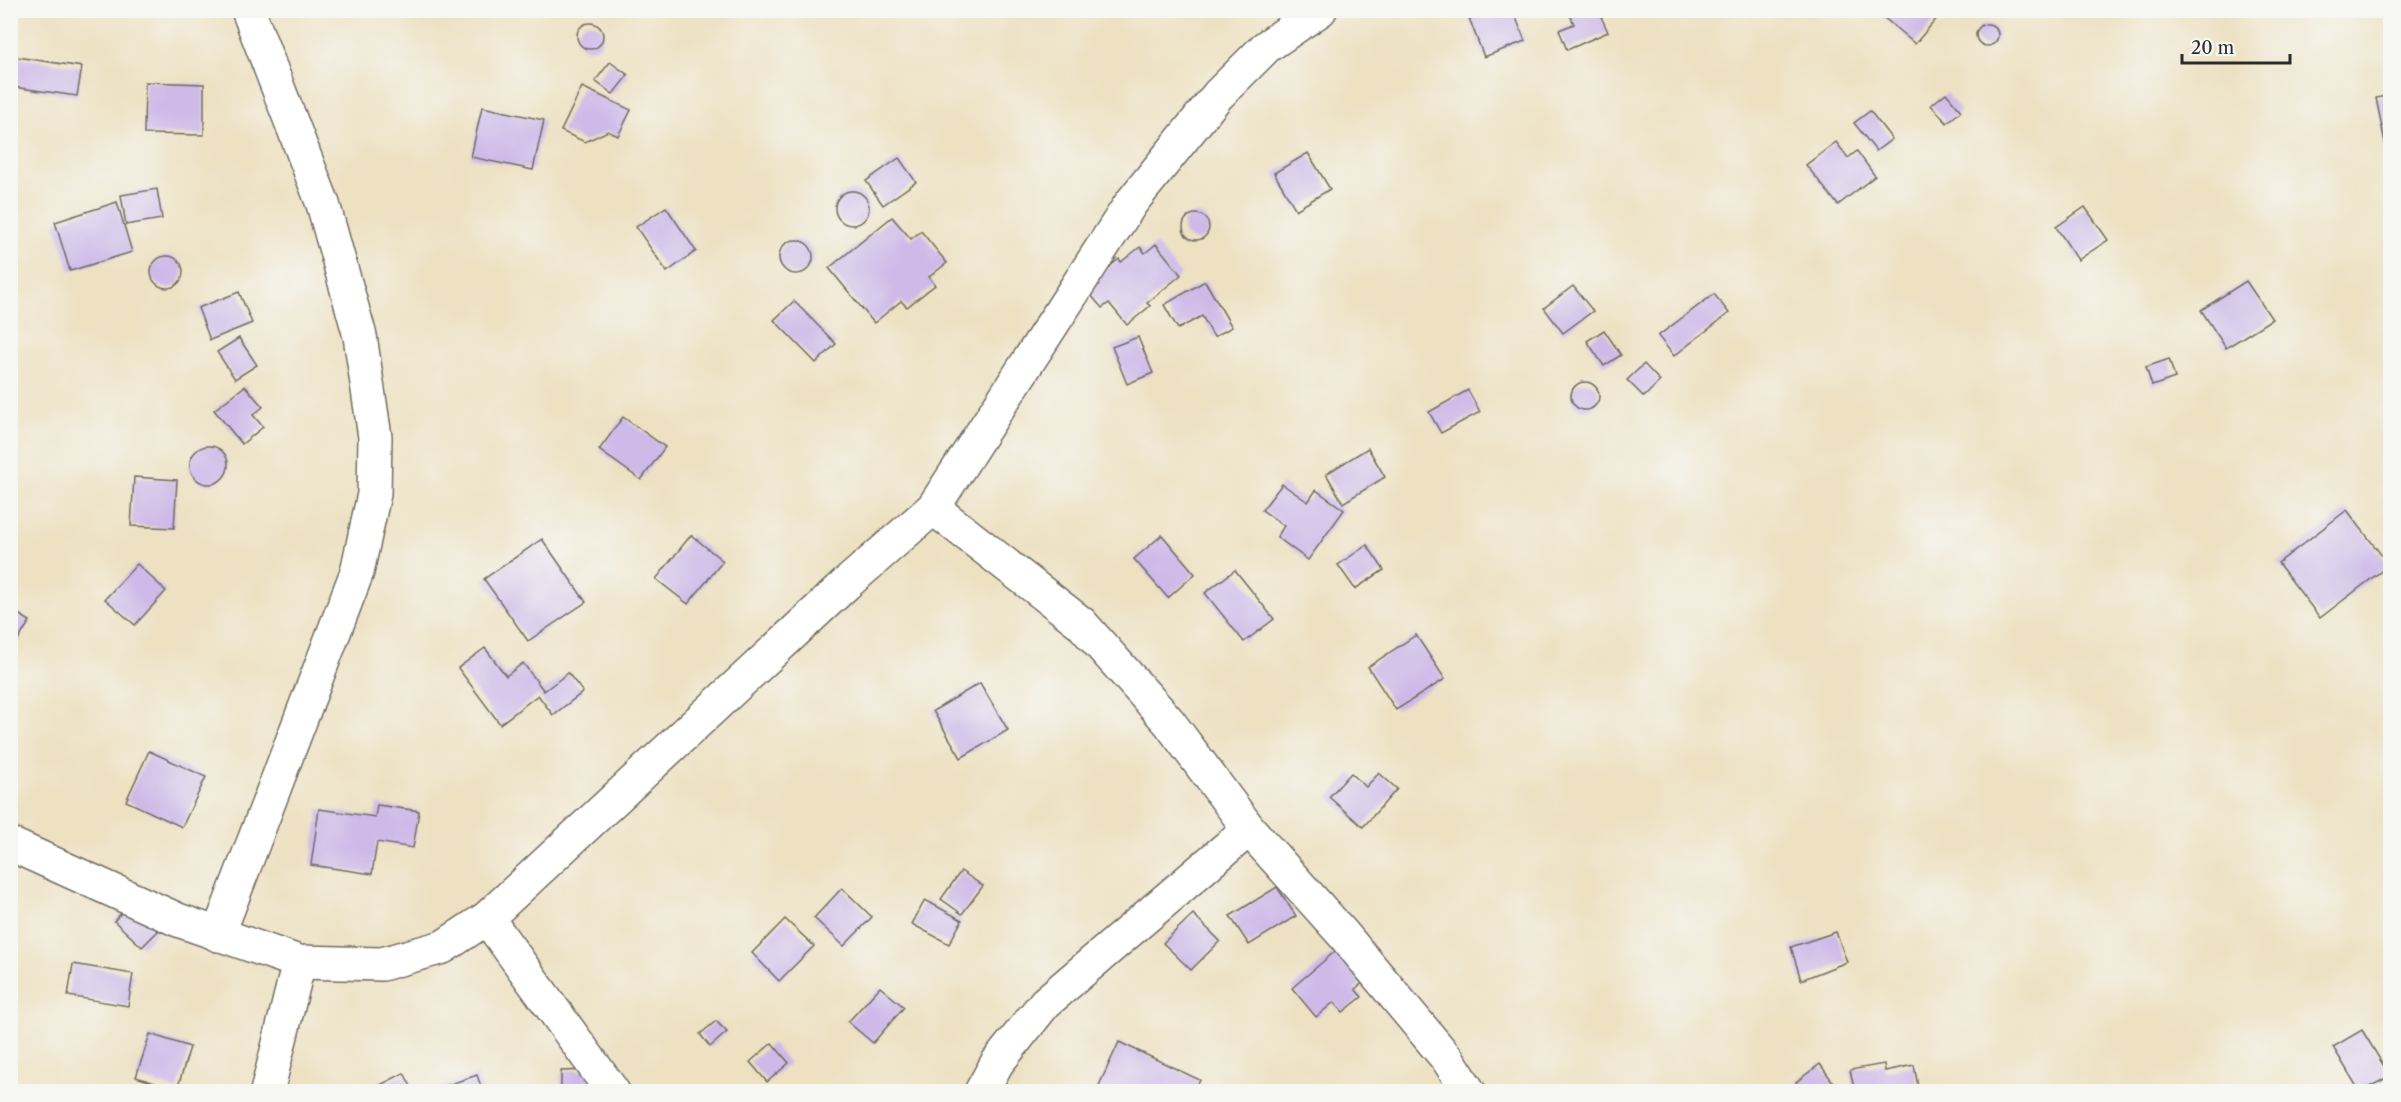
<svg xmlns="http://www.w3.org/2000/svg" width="2401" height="1102" font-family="'Libre Caslon Text',serif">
<rect width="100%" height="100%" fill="#f6f6f2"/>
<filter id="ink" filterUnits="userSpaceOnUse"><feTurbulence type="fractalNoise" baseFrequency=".0167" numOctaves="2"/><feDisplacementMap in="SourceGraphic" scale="12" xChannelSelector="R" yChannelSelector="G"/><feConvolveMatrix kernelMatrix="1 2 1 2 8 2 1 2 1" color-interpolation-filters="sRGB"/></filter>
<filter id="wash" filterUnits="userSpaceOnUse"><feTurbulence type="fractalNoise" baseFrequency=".008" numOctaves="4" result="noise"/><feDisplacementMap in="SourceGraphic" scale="24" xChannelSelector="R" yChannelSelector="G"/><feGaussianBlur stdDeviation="1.35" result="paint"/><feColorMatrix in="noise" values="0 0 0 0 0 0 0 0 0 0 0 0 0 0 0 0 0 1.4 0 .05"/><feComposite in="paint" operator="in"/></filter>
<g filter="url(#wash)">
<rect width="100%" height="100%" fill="#ede1c2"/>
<g id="blocks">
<!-- building -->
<g fill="#ceb9e8">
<polygon points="1466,10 1513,10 1525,41 1484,57"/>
<polygon points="1576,10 1598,10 1608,32 1567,50 1559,30 1574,24 1569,13"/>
<polygon points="1875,10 1944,10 1915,44"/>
<circle cx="590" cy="36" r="13"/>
<circle cx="1987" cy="35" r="11"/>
<polygon points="17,57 82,67 77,96 13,87"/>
<polygon points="610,62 628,75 613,94 595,81"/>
<polygon points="145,82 204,84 204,135 144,134"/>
<polygon points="582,87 631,110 618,136 608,131 585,142 561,131"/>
<polygon points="1946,93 1961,111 1947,123 1931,105"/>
<polygon points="2390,95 2390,162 2389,162 2376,98"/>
<polygon points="482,107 544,120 533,170 471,157"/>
<polygon points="1870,111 1892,139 1876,151 1854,123"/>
<polygon points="1836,142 1848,158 1857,151 1875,176 1838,205 1806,165"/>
<polygon points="1308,153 1330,189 1296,210 1274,173"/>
<polygon points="899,158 916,182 883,205 866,181"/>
<polygon points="157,189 162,219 126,225 121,195"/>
<circle cx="852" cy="208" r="17"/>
<polygon points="117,202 132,252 70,271 55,222"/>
<polygon points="666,207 696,251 667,272 636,227"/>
<polygon points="2085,207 2108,240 2078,260 2056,227"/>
<circle cx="1196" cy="227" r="13"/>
<polygon points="892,217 911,239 921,231 947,263 929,277 935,285 907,307 901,301 874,323 829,268"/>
<circle cx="796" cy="257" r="17"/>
<polygon points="1156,244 1181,275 1147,303 1150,306 1127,325 1109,303 1102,308 1084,287 1119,259 1121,262 1140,247 1145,253"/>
<circle cx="167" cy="272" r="16"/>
<polygon points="1205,281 1232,327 1214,337 1202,316 1178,329 1164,305"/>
<polygon points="2246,281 2272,319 2226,348 2201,310"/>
<polygon points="1573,286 1593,311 1563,333 1544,308"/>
<polygon points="239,292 252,323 210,340 198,308"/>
<polygon points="1714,294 1729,313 1674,356 1658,336"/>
<polygon points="794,301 836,344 816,363 774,320"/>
<polygon points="1604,330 1621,355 1604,366 1587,341"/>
<polygon points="1138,337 1153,373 1127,384 1112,347"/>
<polygon points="239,338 257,365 235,379 217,352"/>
<polygon points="2169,359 2175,378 2152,386 2146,367"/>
<polygon points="1644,364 1660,381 1644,397 1627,380"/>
<circle cx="1585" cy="396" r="14"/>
<polygon points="245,386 263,407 253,415 263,427 242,444 214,410"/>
<polygon points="1468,390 1480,412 1441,433 1429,412"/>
<polygon points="623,417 665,447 641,480 599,450"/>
<circle cx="209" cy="465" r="19"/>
<polygon points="1368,448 1385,477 1343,503 1326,474"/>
<polygon points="134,477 177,480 174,528 131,526"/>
<polygon points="1282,484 1308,502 1316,490 1344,510 1308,560 1277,537 1284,526 1262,510"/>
<polygon points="2347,510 2389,565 2320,618 2278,563"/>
<polygon points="691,535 723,561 688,604 656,579"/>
<polygon points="1162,535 1195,574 1168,598 1134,559"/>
<polygon points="542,539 586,602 528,641 484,579"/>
<polygon points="1367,545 1384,570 1355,589 1338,565"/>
<polygon points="137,564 166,591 135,625 105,599"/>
<polygon points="1235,570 1274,619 1244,642 1205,593"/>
<polygon points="10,609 30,621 10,653"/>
<polygon points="1416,635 1445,679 1396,710 1368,667"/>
<polygon points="485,648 506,676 523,663 544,691 568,673 583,692 553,715 538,695 500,724 458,668"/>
<polygon points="980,683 1008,730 961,758 933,711"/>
<polygon points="149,751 206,777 182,827 126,801"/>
<polygon points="1351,773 1366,787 1379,773 1397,789 1363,827 1329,797"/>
<polygon points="377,805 419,811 413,848 377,842 372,874 311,865 319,809 375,817"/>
<polygon points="961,871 983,886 962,914 941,899"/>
<polygon points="1277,887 1296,916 1249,945 1230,916"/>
<polygon points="842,888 872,917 844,946 814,918"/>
<polygon points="925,900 962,920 949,944 912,924"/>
<polygon points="130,904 158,931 142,947 114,921"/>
<polygon points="1193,914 1220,941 1191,970 1163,943"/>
<polygon points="785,919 814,946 779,981 752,953"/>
<polygon points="1836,932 1847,962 1801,980 1791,947"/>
<polygon points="1339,948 1366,980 1355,989 1362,997 1343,1012 1334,1002 1316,1017 1292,988"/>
<polygon points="73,964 133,974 128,1006 68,996"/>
<polygon points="880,987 904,1007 873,1043 848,1022"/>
<polygon points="716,1021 727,1032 710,1047 700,1034"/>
<polygon points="2362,1030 2390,1076 2360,1092 2333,1047"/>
<polygon points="150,1034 190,1047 177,1090 136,1077"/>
<polygon points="1119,1042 1200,1080 1194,1092 1096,1092"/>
<polygon points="772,1043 789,1063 767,1082 750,1062"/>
<polygon points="1820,1064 1840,1092 1804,1092 1796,1082"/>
<polygon points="1884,1064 1885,1071 1914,1065 1919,1092 1855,1092 1850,1070"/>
<polygon points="591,1070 591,1092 561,1092 561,1071"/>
<polygon points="404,1073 414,1092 384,1092 380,1085"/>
<polygon points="477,1075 483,1092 430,1092 430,1091"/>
</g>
</g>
</g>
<g filter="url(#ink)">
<use href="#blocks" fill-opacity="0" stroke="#6f6b60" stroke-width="1.5"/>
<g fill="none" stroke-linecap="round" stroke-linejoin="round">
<defs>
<g id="minor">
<polyline points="933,508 1131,203 1218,95 1266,47 1320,10"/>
<polyline points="10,844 178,920 299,962 382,964 443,947 487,918 846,584 933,508 1081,623 1169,722 1249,829 1343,934 1449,1061 1469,1092"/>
<polyline points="487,918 613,1092"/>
<polyline points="218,935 357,572 374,494 375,437 360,336 323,204 248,10"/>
<polyline points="267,1092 299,962"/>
<polyline points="981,1092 997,1063 1045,1003 1249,829"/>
</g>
</defs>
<!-- minor casing -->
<use href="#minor" stroke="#6f6b60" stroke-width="36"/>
<!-- minor -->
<use href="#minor" stroke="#fff" stroke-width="33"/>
</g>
</g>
<!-- margin -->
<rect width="2401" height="1102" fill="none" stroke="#f6f6f2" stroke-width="36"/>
<!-- scale -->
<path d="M2182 54v9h108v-9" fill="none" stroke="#2b2b2b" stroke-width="3"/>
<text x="2191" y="54" font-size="18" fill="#2b2b2b" stroke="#f6f6f2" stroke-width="4.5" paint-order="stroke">20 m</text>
</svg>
